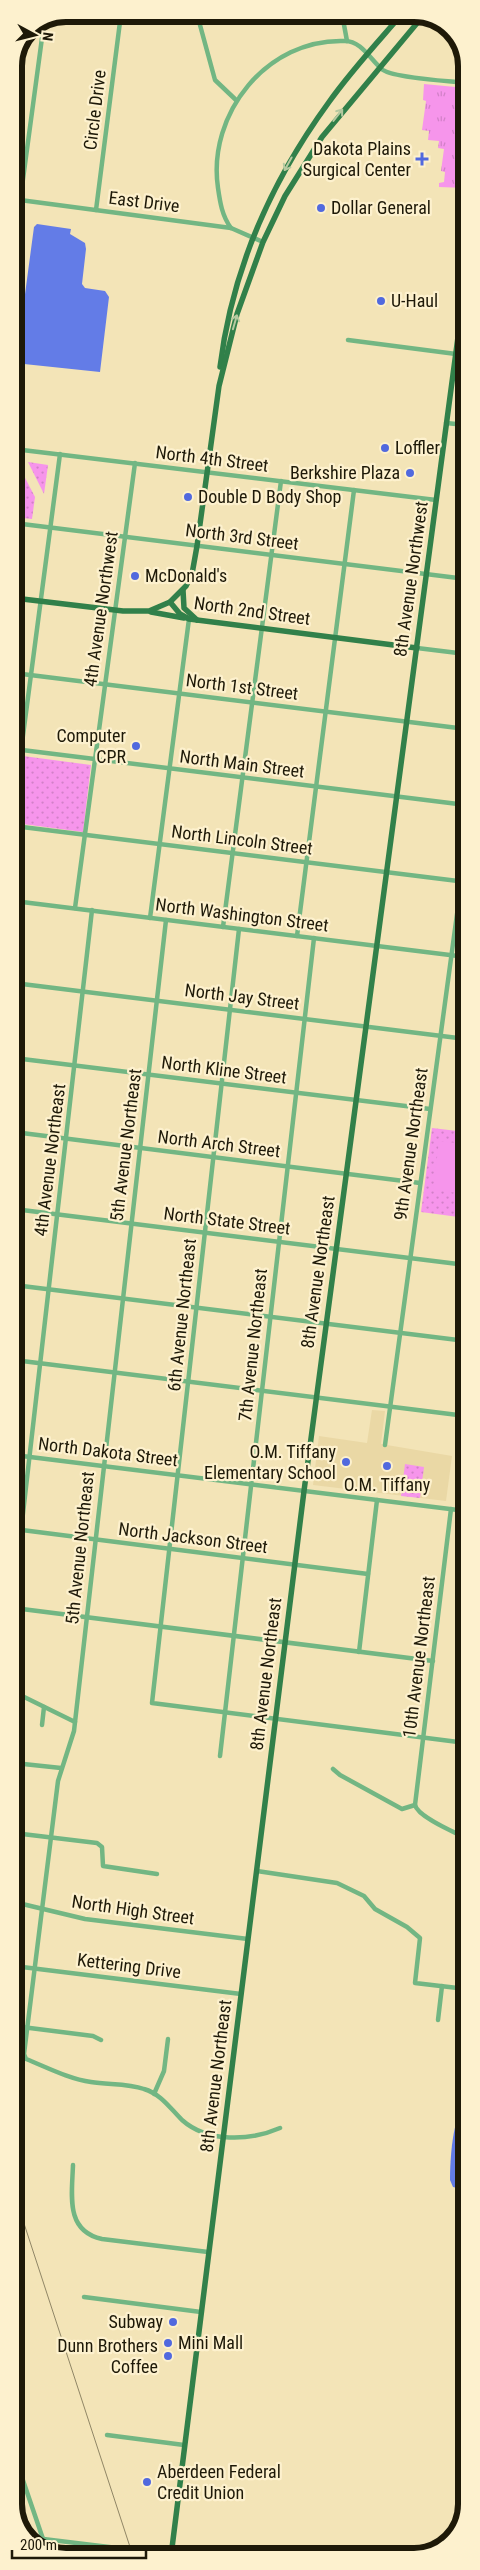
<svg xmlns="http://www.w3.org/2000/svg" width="480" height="2570" font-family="'Roboto Condensed',sans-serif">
<defs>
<pattern id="grass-tufts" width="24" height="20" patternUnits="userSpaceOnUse" patternTransform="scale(1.25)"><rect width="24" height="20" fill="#f695eb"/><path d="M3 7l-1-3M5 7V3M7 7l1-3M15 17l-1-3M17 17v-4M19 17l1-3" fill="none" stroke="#d280c8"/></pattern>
<pattern id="park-dots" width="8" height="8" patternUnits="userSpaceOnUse" patternTransform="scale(1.25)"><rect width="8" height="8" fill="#f695eb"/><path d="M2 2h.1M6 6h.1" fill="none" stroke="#d280c8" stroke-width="1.8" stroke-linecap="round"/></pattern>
</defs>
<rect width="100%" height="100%" fill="#f3e4b7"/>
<!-- built -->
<polygon fill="#ead8a5" points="372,1410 385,1411 381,1444 452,1456 446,1501 313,1485 319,1436 367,1443"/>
<!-- grass -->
<polygon fill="url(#grass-tufts)" points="424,84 466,88 466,188 439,187 439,183 444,182 445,172 441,171 444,149 438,148 439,141 428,140 429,131 422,130 426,101 423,100"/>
<!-- park -->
<g fill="url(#park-dots)">
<polygon points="28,462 48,465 44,494"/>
<polygon points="14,470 22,472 35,497 32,519 14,517"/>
<polygon points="23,756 91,765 83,832 15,823"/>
<polygon points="432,1128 466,1132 466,1218 421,1212"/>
<polygon points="405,1464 424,1467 420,1498 401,1496"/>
</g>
<!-- pitch -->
<polygon fill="#f695eb" points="439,1141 464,1144 458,1193 433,1190"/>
<!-- water -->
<g fill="#637ce7">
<polygon points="37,224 71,229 70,234 85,243 86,249 82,284 85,288 105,291 109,297 100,372 24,364 18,360 17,354 34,227"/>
<path d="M 466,2105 L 466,2190 L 453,2187 L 450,2180 C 450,2162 452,2115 466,2105 Z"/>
</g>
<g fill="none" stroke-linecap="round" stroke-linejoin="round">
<!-- minor -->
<g stroke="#72b683" stroke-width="4.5">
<polyline points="197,14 215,80 236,100"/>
<polyline points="342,14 347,41"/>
<polyline points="20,200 231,228 263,242"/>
<polyline points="96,210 121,14"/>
<path d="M 231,228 C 222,216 220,202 218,188 C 207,114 267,38 345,41 C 362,41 371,61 383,70 C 395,78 449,81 466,83"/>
<polyline points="14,246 44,23"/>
<polyline points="348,340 456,354"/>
<polyline points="446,423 466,425"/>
<polyline points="14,449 436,500"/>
<polyline points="14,523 466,579"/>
<polyline points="417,648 466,654"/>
<polyline points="14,673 466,729"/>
<polyline points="14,749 466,805"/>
<polyline points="14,804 60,454"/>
<polyline points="14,826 466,882"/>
<polyline points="14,901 466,957"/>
<polyline points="75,908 135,463"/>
<polyline points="150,918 189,619"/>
<path d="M 166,920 L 74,1731 L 58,1781 L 24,2054 L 26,2059 C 46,2067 69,2079 91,2082 C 108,2085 127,2083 144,2089 C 161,2094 170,2108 182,2120 C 208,2143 250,2141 280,2128"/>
<polyline points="223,927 281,481"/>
<polyline points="239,929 152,1703 466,1743"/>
<polyline points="297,936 354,490"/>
<polyline points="14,939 18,901"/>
<polyline points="14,983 466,1039"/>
<polyline points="14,1058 430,1109"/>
<polyline points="14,1132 420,1183"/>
<polyline points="14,1209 466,1265"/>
<polyline points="14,1285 466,1341"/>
<polyline points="14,1360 466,1416"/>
<polyline points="385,1445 466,848"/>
<polyline points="459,1453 466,1400"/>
<polyline points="14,1455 466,1511"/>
<path d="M 451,1509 L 415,1805 C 418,1817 454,1832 466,1838"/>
<polyline points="14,1529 368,1574"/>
<polyline points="14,1592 92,910"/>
<polyline points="14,1608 433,1661"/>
<polyline points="359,1652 377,1500"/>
<polyline points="14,1692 75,1722"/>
<polyline points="16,1721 20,1695"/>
<polyline points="42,1725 44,1707"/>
<polyline points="220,1756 314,938"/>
<polyline points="14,1763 61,1768"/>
<polyline points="333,1769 340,1775 402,1809 415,1805"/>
<polyline points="14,1833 97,1843 102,1847 103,1866 157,1874"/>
<polyline points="257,1871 337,1883 364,1896 375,1909 407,1927 420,1938 415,1983 466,1989"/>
<polyline points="14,1902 85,1919 248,1939"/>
<polyline points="14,1966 241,1994"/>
<polyline points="438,2020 442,1986"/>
<polyline points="14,2026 93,2036 101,2040"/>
<polyline points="154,2094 164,2071 168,2039"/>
<path d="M 73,2165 C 72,2195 65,2231 102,2239 L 208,2252"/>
<polyline points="84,2297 201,2312"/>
<polyline points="107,2435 184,2445"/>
<polyline points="14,2454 43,2539"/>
<polyline points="27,2537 183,2556"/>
</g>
<!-- major -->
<g stroke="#31804a" stroke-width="5.5">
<path d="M 220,367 C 232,270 272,180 329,102 C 351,71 377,43 402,14"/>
<polyline points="183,590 184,608 197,620"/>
<polyline points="14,598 123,611 149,611 170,602 186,586 192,574 197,546 219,386 237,314 263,242 285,196 322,137 423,16"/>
<polyline points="170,602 180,614 189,619 417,648"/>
<polyline points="151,612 184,618"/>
<polyline points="171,2556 304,1491 466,277"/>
</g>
<!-- rail -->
<polyline stroke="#908666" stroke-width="1" points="14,2193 133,2556"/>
</g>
<!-- one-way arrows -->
<defs><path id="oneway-shaft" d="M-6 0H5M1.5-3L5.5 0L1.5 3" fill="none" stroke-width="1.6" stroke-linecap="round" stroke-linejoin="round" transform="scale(1.25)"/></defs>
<g stroke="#b6c9a0">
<use href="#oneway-shaft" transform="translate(338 115) rotate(-52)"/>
<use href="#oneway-shaft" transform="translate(288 164) rotate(119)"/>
<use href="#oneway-shaft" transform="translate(235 322) rotate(-74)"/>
</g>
<!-- markers -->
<g fill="#5169de" stroke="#fdf1ce" stroke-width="2">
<path d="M419.5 151.5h5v5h5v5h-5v5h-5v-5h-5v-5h5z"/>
<circle cx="321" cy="208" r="5"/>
<circle cx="381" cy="301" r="5"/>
<circle cx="385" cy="448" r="5"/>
<circle cx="410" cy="473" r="5"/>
<circle cx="188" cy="497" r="5"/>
<circle cx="135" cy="576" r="5"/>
<circle cx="136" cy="746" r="5"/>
<circle cx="346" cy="1462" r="5"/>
<circle cx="387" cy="1466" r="5"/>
<circle cx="173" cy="2322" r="5"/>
<circle cx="168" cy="2343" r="5"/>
<circle cx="168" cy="2356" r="5"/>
<circle cx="147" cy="2482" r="5"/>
</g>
<g text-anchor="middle" stroke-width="4.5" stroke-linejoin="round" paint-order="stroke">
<!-- street labels -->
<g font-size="18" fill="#1e1908" stroke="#fdf1ce">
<text transform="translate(95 110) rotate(-83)" y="6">Circle Drive</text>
<text transform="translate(144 202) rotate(7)" y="6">East Drive</text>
<text transform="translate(212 459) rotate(7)" y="6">North 4th Street</text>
<text transform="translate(242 537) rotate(7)" y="6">North 3rd Street</text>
<text transform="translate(411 579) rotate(-82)" y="6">8th Avenue Northwest</text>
<text transform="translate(101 609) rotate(-82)" y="6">4th Avenue Northwest</text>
<text transform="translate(252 611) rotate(8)" y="6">North 2nd Street</text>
<text transform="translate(242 687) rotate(7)" y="6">North 1st Street</text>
<text transform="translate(242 764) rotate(7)" y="6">North Main Street</text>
<text transform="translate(242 840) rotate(7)" y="6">North Lincoln Street</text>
<text transform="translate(242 915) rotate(7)" y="6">North Washington Street</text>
<text transform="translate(242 997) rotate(7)" y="6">North Jay Street</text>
<text transform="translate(224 1070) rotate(7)" y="6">North Kline Street</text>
<text transform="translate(219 1144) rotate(7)" y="6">North Arch Street</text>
<text transform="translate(411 1144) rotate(-82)" y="6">9th Avenue Northeast</text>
<text transform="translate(126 1145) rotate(-83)" y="6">5th Avenue Northeast</text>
<text transform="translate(50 1160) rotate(-83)" y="6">4th Avenue Northeast</text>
<text transform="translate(227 1221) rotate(7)" y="6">North State Street</text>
<text transform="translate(318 1272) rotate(-82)" y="6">8th Avenue Northeast</text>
<text transform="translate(182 1315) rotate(-84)" y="6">6th Avenue Northeast</text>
<text transform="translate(253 1345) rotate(-84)" y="6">7th Avenue Northeast</text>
<text transform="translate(108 1452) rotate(7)" y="6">North Dakota Street</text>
<text transform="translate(193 1538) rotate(7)" y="6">North Jackson Street</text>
<text transform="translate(80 1548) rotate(-84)" y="6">5th Avenue Northeast</text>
<text transform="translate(419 1657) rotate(-83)" y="6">10th Avenue Northeast</text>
<text transform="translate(266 1674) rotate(-83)" y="6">8th Avenue Northeast</text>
<text transform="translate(133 1910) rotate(8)" y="6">North High Street</text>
<text transform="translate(129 1966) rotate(7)" y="6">Kettering Drive</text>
<text transform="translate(216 2076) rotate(-83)" y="6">8th Avenue Northeast</text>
</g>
<!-- poi labels -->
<g font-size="18" fill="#1e1908" stroke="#fdf1ce" text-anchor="start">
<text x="411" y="155" text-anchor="end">Dakota Plains<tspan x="411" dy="21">Surgical Center</tspan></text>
<text x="331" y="214">Dollar General</text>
<text x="391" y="307">U-Haul</text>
<text x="395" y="454">Loffler</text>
<text x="400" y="479" text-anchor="end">Berkshire Plaza</text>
<text x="198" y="503">Double D Body Shop</text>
<text x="145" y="582">McDonald's</text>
<text x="126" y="742" text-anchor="end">Computer<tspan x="126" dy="21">CPR</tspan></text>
<text x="336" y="1458" text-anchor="end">O.M. Tiffany<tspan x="336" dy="21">Elementary School</tspan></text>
<text x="387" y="1491" text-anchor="middle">O.M. Tiffany</text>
<text x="163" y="2328" text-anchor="end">Subway</text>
<text x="178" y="2349">Mini Mall</text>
<text x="158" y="2352" text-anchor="end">Dunn Brothers<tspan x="158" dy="21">Coffee</tspan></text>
<text x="157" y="2478">Aberdeen Federal<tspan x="157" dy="21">Credit Union</tspan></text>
</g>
</g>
<!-- crop -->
<path d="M0 0H480V2570H0ZM66 22H414A44 44 0 0 1 458 66V2504A44 44 0 0 1 414 2548H66A44 44 0 0 1 22 2504V66A44 44 0 0 1 66 22Z" fill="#fdf1ce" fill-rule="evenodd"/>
<path fill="none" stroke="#1e1908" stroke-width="6" d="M66 22H414A44 44 0 0 1 458 66V2504A44 44 0 0 1 414 2548H66A44 44 0 0 1 22 2504V66A44 44 0 0 1 66 22Z"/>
<!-- north arrow -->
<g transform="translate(35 35) rotate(97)" stroke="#fdf1ce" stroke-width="4" paint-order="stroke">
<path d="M0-4L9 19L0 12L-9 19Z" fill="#1e1908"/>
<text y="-8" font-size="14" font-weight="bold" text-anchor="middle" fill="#1e1908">N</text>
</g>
<!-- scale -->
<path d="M12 2550v8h134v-8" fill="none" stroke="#1e1908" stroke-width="2.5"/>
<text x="20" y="2550" font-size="15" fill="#1e1908" stroke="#fdf1ce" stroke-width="4" paint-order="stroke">200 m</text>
</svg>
